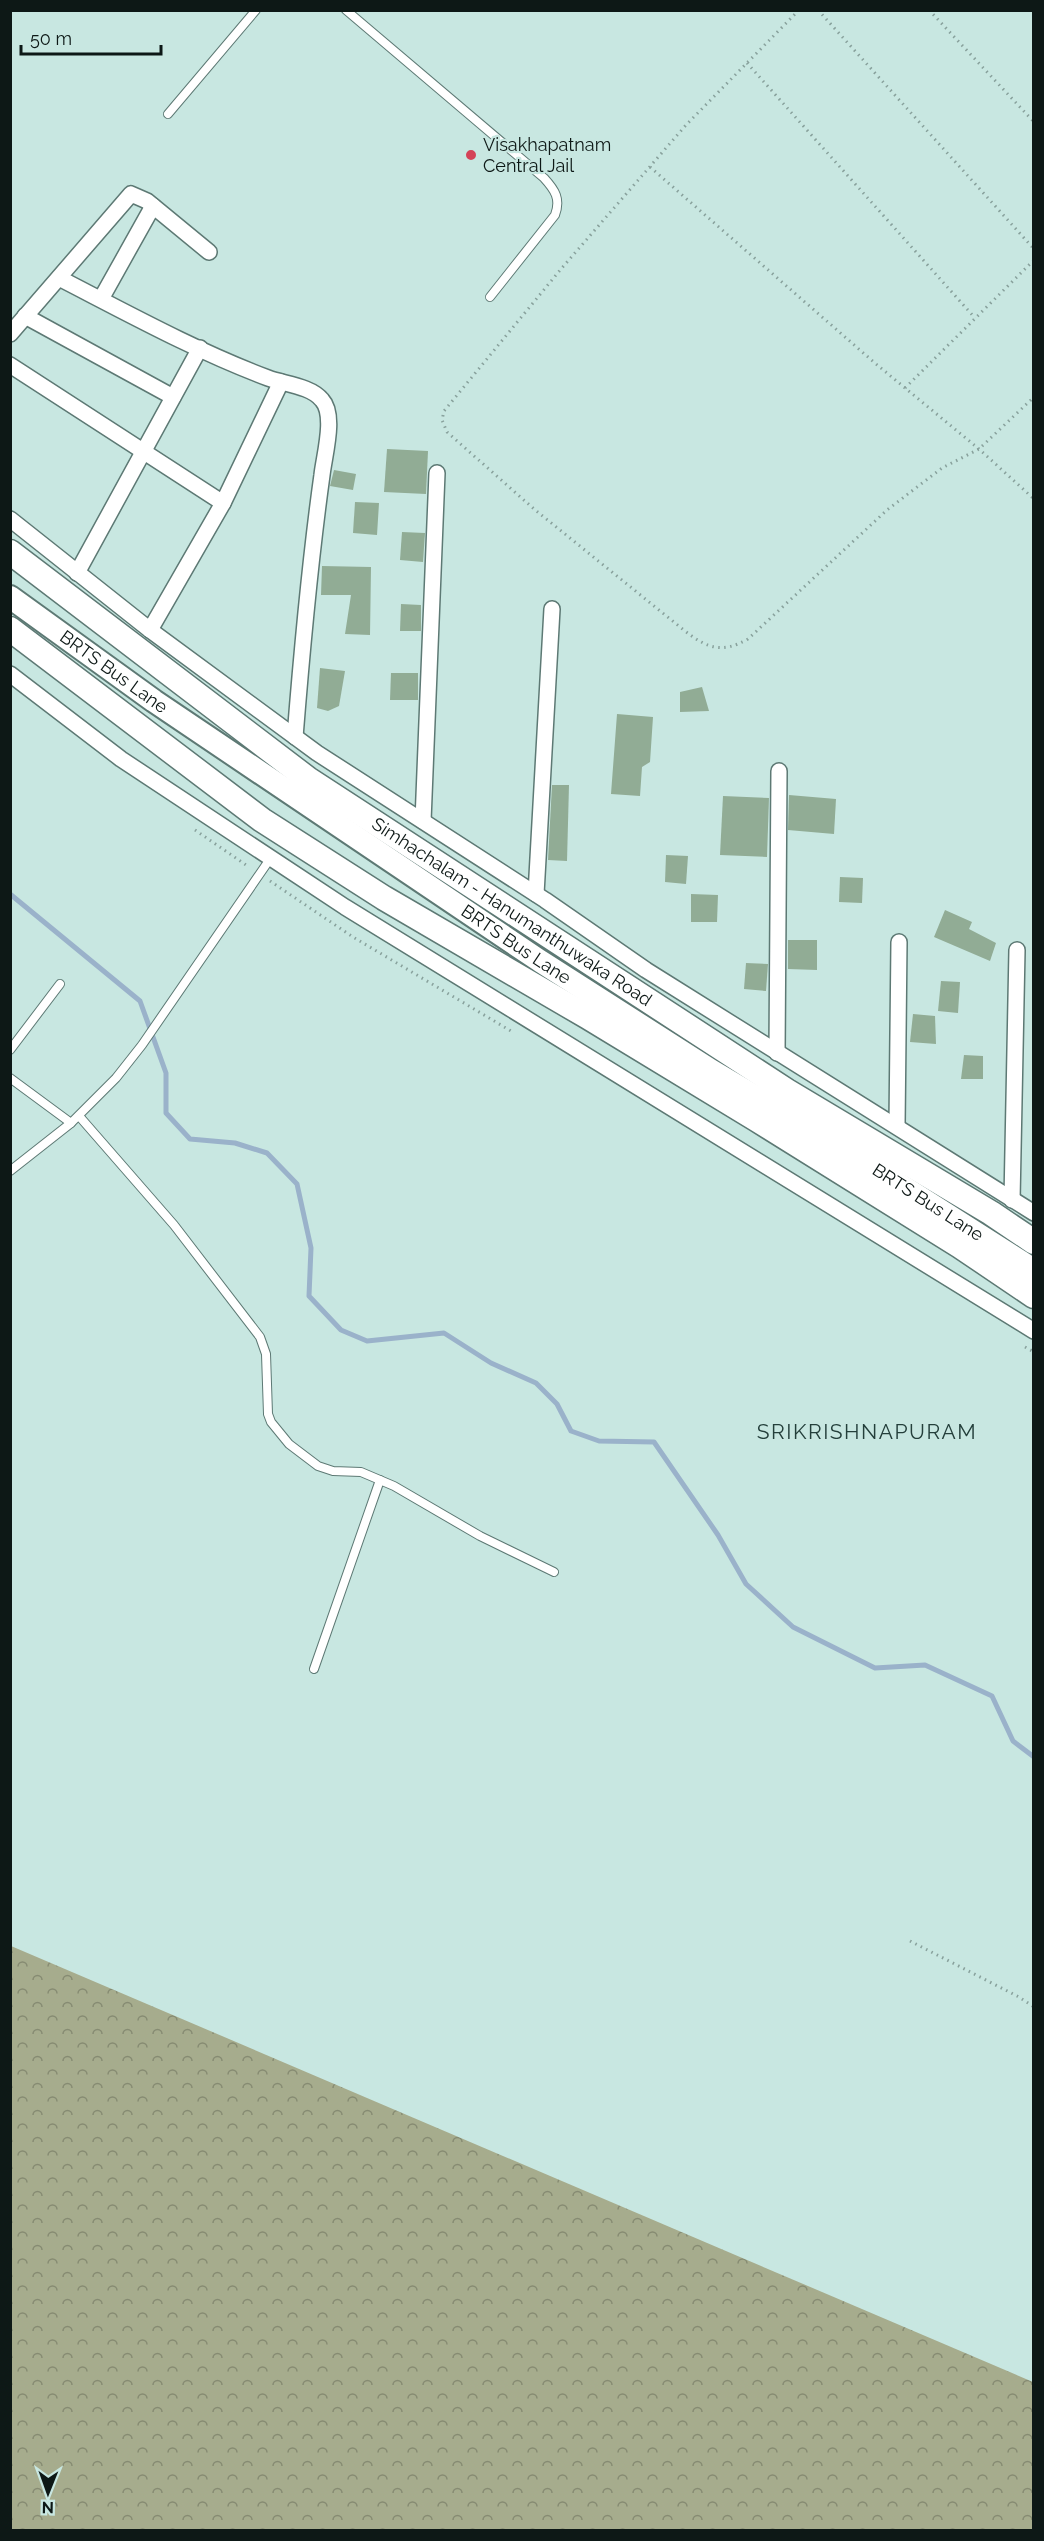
<svg xmlns="http://www.w3.org/2000/svg" width="1044" height="2541" font-family="Raleway,sans-serif">
<defs>
<pattern id="forest-crowns" width="20" height="18" patternUnits="userSpaceOnUse" patternTransform="scale(1.5)"><rect width="20" height="18" fill="#a6ac8d"/><path d="M2 6a3 3 0 1 1 6 0M12 15a3 3 0 1 1 6 0" fill="none" stroke="#868b72"/></pattern>
</defs>
<rect width="100%" height="100%" fill="#c8e7e1"/>
<!-- forest -->
<polygon fill="url(#forest-crowns)" points="11,1946 1033,2382 1033,2530 11,2530"/>
<g fill="none" stroke-linecap="round" stroke-linejoin="round">
<!-- stream -->
<polyline stroke="#9ab2ca" stroke-width="5" points="10,894 140,1001 166,1073 166,1113 190,1139 235,1143 267,1153 297,1184 311,1248 309,1296 341,1330 367,1341 444,1333 491,1363 536,1383 557,1404 571,1431 599,1441 654,1442 718,1535 746,1584 793,1627 875,1668 925,1665 992,1696 1013,1741 1034,1757"/>
</g>
<!-- building -->
<g fill="#91ac95">
<polygon points="387,449 428,451 426,494 384,492"/>
<polygon points="334,470 356,474 353,490 330,486"/>
<polygon points="355,502 379,503 377,535 353,533"/>
<polygon points="402,532 425,533 423,562 400,560"/>
<polygon points="322,566 371,567 370,635 345,634 351,595 321,595"/>
<polygon points="401,604 421,605 421,631 400,631"/>
<polygon points="320,668 345,671 339,706 328,711 317,708"/>
<polygon points="391,673 418,673 418,700 390,700"/>
<polygon points="702,687 709,711 680,712 680,692"/>
<polygon points="617,714 653,717 650,762 642,767 640,796 611,794"/>
<polygon points="552,785 569,785 567,861 548,860"/>
<polygon points="789,795 836,799 834,834 788,830"/>
<polygon points="723,796 769,798 767,857 720,855"/>
<polygon points="666,855 688,856 686,884 665,882"/>
<polygon points="840,877 863,878 862,903 839,902"/>
<polygon points="691,894 718,895 717,922 691,922"/>
<polygon points="945,910 972,922 969,929 996,943 990,961 934,937"/>
<polygon points="788,940 817,940 817,970 788,969"/>
<polygon points="746,963 768,964 766,991 744,989"/>
<polygon points="941,981 960,982 958,1013 938,1011"/>
<polygon points="913,1014 935,1016 936,1044 910,1042"/>
<polygon points="964,1055 983,1056 983,1079 961,1079"/>
</g>
<g fill="none" stroke-linecap="round" stroke-linejoin="round">
<defs>
<g id="lane">
<path d="M 346,10 L 544,178 C 555,190 561,199 555,215 L 490,297"/>
<polyline points="168,114 256,10"/>
<polyline points="10,1050 60,984"/>
<polyline points="10,1078 71,1123"/>
<polyline points="79,1116 174,1225 260,1337 266,1354 268,1414 271,1422 289,1444 318,1466 333,1471 361,1472 394,1486 480,1536 554,1572"/>
<polyline points="10,1171 71,1123 116,1078 142,1045 270,859"/>
<polyline points="314,1669 380,1480"/>
</g>
<g id="street">
<path d="M 59,278 C 127,313 196,351 268,378 C 284,384 311,386 322,400 C 336,415 324,456 322,475 C 310,561 302,649 295,737"/>
<polyline points="101,299 153,206"/>
<polyline points="25,316 173,397"/>
<polyline points="10,334 131,194 147,201 209,252"/>
<polyline points="10,365 223,503"/>
<polyline points="10,519 150,630 317,753 545,900 646,970 1034,1213"/>
<polyline points="77,573 200,348"/>
<polyline points="150,630 223,503 281,382"/>
<polyline points="10,674 121,759 345,907 1034,1331"/>
<polyline points="423,821 437,473"/>
<polyline points="536,894 552,609"/>
<polyline points="777,1053 779,771"/>
<polyline points="897,1126 899,942"/>
<polyline points="1012,1200 1017,950"/>
</g>
<g id="secondary">
<path id="s1" d="M 10,597 L 154,701 L 540,961 L 712,1071 L 852,1154 L 1034,1270"/>
</g>
<g id="primary">
<path id="s2" d="M 10,552 L 308,779 L 787,1091 L 991,1213 L 1034,1242"/>
<polyline points="10,629 262,820 384,898 588,1017 756,1119 960,1246 1034,1296"/>
</g>
</defs>
<!-- lane casing -->
<use href="#lane" stroke="#5d7974" stroke-width="10"/>
<!-- street casing -->
<use href="#street" stroke="#5d7974" stroke-width="18"/>
<!-- secondary casing -->
<use href="#secondary" stroke="#5d7974" stroke-width="26"/>
<!-- primary casing -->
<use href="#primary" stroke="#5d7974" stroke-width="27"/>
<!-- path -->
<g stroke="#88a19c" stroke-width="3" stroke-dasharray="1.5 4.5" stroke-linecap="butt">
<path d="M 799,10 L 686,125 L 561,269 L 444,411 L 442,420 L 447,432 L 534,509 L 685,631 C 707,648 722,654 748,639 L 887,510 L 942,468 L 979,449 L 1034,397"/>
<polyline points="818,10 1034,249"/>
<polyline points="929,10 1034,122"/>
<polyline points="747,63 975,318"/>
<polyline points="650,167 876,364 979,449 1034,499"/>
<polyline points="905,388 1034,260"/>
<polyline points="195,830 249,867"/>
<polyline points="270,881 353,937 511,1031"/>
<polyline points="1025,1347 1034,1352"/>
<polyline points="910,1941 1019,1997 1034,2007"/>
</g>
<!-- lane -->
<use href="#lane" stroke="#fff" stroke-width="8"/>
<!-- street -->
<use href="#street" stroke="#fff" stroke-width="15"/>
<!-- secondary -->
<use href="#secondary" stroke="#fff" stroke-width="22"/>
<!-- primary -->
<use href="#primary" stroke="#fff" stroke-width="24"/>
</g>
<!-- markers -->
<circle fill="#d44357" stroke="#c8e7e1" stroke-width="2" cx="471" cy="155" r="6"/>
<g text-anchor="middle" stroke-width="4.5" stroke-linejoin="round" paint-order="stroke">
<!-- poi labels -->
<g font-size="18" fill="#0d1816" stroke="#c8e7e1" text-anchor="start">
<text x="483" y="151">Visakhapatnam<tspan x="483" dy="21">Central Jail</tspan></text>
</g>
<!-- street labels -->
<g font-size="18" fill="#0d1816" stroke="#c8e7e1">
<text dy="6" stroke="none"><textPath href="#s1" startOffset="128">BRTS Bus Lane</textPath></text>
<text dy="6" stroke="none"><textPath href="#s2" startOffset="618">Simhachalam - Hanumanthuwaka Road</textPath></text>
<text dy="6" stroke="none"><textPath href="#s1" startOffset="614">BRTS Bus Lane</textPath></text>
<text dy="6" stroke="none"><textPath href="#s1" startOffset="1100">BRTS Bus Lane</textPath></text>
</g>
<!-- quarter labels -->
<g font-size="21" letter-spacing="1.5" fill="#243f3b" stroke="#c8e7e1">
<text x="867" y="1439">SRIKRISHNAPURAM</text>
</g>
</g>
<!-- border -->
<rect width="1044" height="2541" fill="none" stroke="#0d1816" stroke-width="24"/>
<!-- north arrow -->
<g transform="translate(48 2493) rotate(181)" stroke="#c8e7e1" stroke-width="4.5" paint-order="stroke">
<path d="M0-4.5L10 22L0 15L-10 22Z" fill="#0d1816"/>
<text y="-9" font-size="16" font-weight="bold" text-anchor="middle" fill="#0d1816">N</text>
</g>
<!-- scale -->
<path d="M21 45v9h140v-9" fill="none" stroke="#0d1816" stroke-width="3"/>
<text x="30" y="45" font-size="18" fill="#0d1816" stroke="#c8e7e1" stroke-width="4.5" paint-order="stroke">50 m</text>
</svg>
